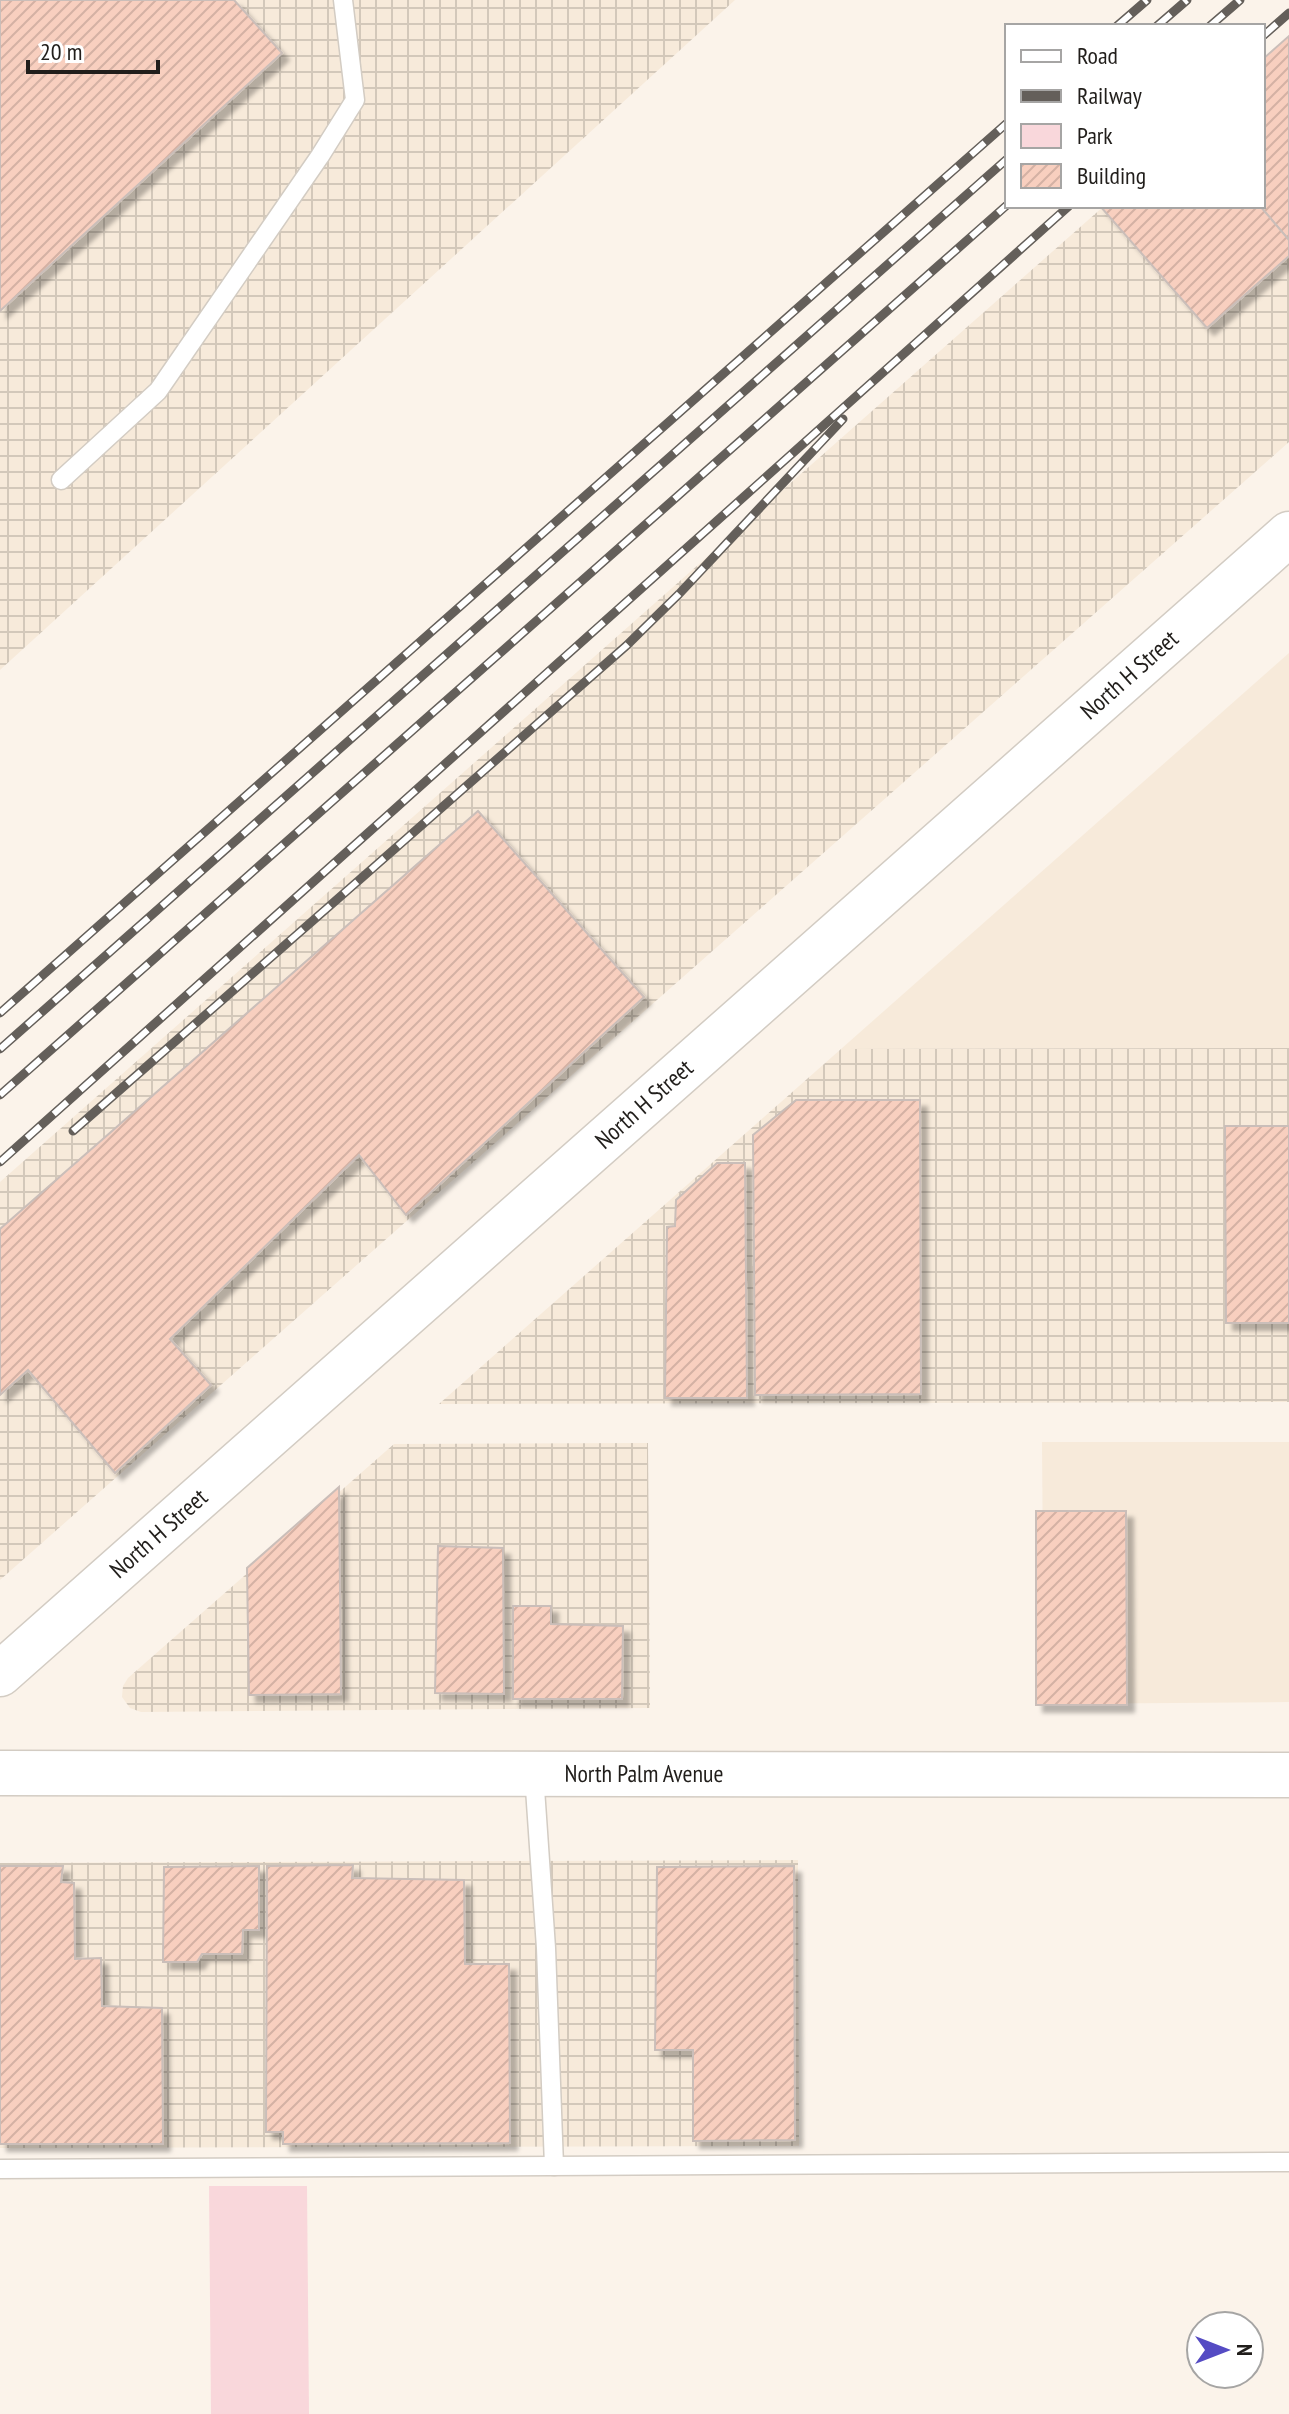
<svg xmlns="http://www.w3.org/2000/svg" width="1289" height="2414" font-family="'PT Sans Narrow',sans-serif">
<defs>
<pattern id="industrial-grid" width="8" height="8" patternUnits="userSpaceOnUse" patternTransform="scale(2)"><rect width="8" height="8" fill="#f7eada"/><path d="M0 4h8M4 0v8" fill="none" stroke="#d3c8ba"/></pattern>
<pattern id="building-hatch" width="6" height="6" patternUnits="userSpaceOnUse" patternTransform="scale(2)"><rect width="6" height="6" fill="#f8cfbf"/><path d="M-1 1l2-2M0 6l6-6M5 7l2-2" fill="none" stroke="#d4b1a4"/></pattern>
<filter id="shadow"><feDropShadow dx="7" dy="7" stdDeviation="2" flood-color="#0004"/></filter>
</defs>
<rect width="100%" height="100%" fill="#fbf3ea"/>
<!-- built -->
<g fill="#f7eada">
<polygon points="1289,653 1289,1048 841,1049"/>
<polygon points="1042,1442 1289,1442 1289,1702 1044,1704"/>
</g>
<!-- industrial -->
<g fill="url(#industrial-grid)">
<polygon points="0,0 735,0 0,670"/>
<polygon points="1289,42 1289,442 0,1580 0,1182 1104,206 1263,206"/>
<polygon points="1289,1048 1289,1402 439,1404 841,1049"/>
<polygon points="648,1443 650,1708 141,1712 130,1708 122,1697 123,1686 128,1678 394,1444"/>
<polygon points="798,1860 799,2146 0,2148 0,1863"/>
</g>
<!-- green -->
<polygon fill="#f9d7db" points="307,2186 309,2414 211,2414 209,2186"/>
<!-- building -->
<g fill="url(#building-hatch)" stroke="#cabeb9" stroke-width="2" filter="url(#shadow)">
<polygon points="0,0 234,0 282,53 0,311"/>
<polygon points="1289,36 1289,240 1260,206 1263,206 1263,59"/>
<polygon points="1100,206 1260,206 1289,240 1289,256 1207,328"/>
<polygon points="478,811 644,997 406,1215 359,1155 170,1339 211,1385 115,1473 28,1370 0,1395 0,1229"/>
<polygon points="796,1100 920,1100 921,1394 755,1395 753,1135"/>
<polygon points="1225,1126 1289,1126 1289,1323 1226,1323"/>
<polygon points="717,1163 745,1163 747,1398 665,1398 667,1227 675,1226 676,1200"/>
<polygon points="339,1487 341,1694 249,1695 247,1568"/>
<polygon points="1036,1511 1126,1511 1127,1705 1036,1705"/>
<polygon points="438,1546 503,1548 504,1694 435,1693"/>
<polygon points="513,1606 551,1606 551,1624 623,1626 622,1699 513,1699"/>
<polygon points="353,1865 352,1878 464,1880 465,1964 509,1964 510,2143 283,2144 283,2132 266,2132 267,1866"/>
<polygon points="0,1866 63,1866 61,1882 74,1883 75,1959 101,1958 102,2006 162,2008 163,2144 0,2144"/>
<polygon points="259,1866 259,1930 243,1930 242,1954 202,1954 197,1962 163,1962 164,1867"/>
<polygon points="794,1866 795,2140 693,2141 693,2050 655,2050 657,1867"/>
</g>
<g fill="none" stroke-linecap="round" stroke-linejoin="round">
<defs>
<g id="lane">
<polyline points="61,480 158,391 320,156 355,100 343,0"/>
<polyline points="534,1774 546,1948 554,2166"/>
<polyline points="0,2169 1289,2162"/>
</g>
<g id="secondary">
<path id="s1" d="M 0,1674 L 1289,534"/>
<path id="s2" d="M 0,1773 L 1289,1775"/>
</g>
</defs>
<!-- lane casing -->
<use href="#lane" stroke="#d3ccc3" stroke-width="21"/>
<!-- secondary casing -->
<use href="#secondary" stroke="#d3ccc3" stroke-width="47"/>
<!-- lane -->
<use href="#lane" stroke="#fff" stroke-width="18"/>
<!-- secondary -->
<use href="#secondary" stroke="#fff" stroke-width="44"/>
<defs>
<g id="rail">
<polyline points="1117,26 1147,0"/>
<polyline points="1157,26 1187,0"/>
<polyline points="1210,26 1240,0"/>
<polyline points="1263,36 1289,13"/>
<polyline points="0,1013 1007,123"/>
<polyline points="0,1049 1007,159"/>
<polyline points="0,1095 1007,205"/>
<polyline points="73,1131 626,646 679,594 843,419"/>
<polyline points="0,1162 1069,206"/>
</g>
</defs>
<!-- rail casing -->
<use href="#rail" stroke="#645f5a" stroke-width="9"/>
<!-- rail -->
<use href="#rail" stroke="#fff" stroke-width="6" stroke-dasharray="18" stroke-linecap="butt"/>
</g>
<g text-anchor="middle" stroke-width="6" stroke-linejoin="round" paint-order="stroke">
<!-- street labels -->
<g font-size="24" fill="#211e1b" stroke="#fff">
<text dy="8" stroke="none"><textPath href="#s1" startOffset="1508">North H Street</textPath></text>
<text dy="8" stroke="none"><textPath href="#s1" startOffset="860">North H Street</textPath></text>
<text dy="8" stroke="none"><textPath href="#s1" startOffset="212">North H Street</textPath></text>
<text dy="8" stroke="none"><textPath href="#s2" startOffset="644">North Palm Avenue</textPath></text>
</g>
</g>
<!-- legend -->
<rect x="1005" y="24" width="260" height="184" fill="#ffffff" stroke="#a6a5a4" stroke-width="2"/>
<rect x="1021" y="50" width="40" height="12" fill="#ffffff" stroke="#a6a5a4" stroke-width="2"/>
<text x="1077" y="64" font-size="24" fill="#211e1b">Road</text>
<rect x="1021" y="90" width="40" height="12" fill="#645f5a" stroke="#a6a5a4" stroke-width="2"/>
<text x="1077" y="104" font-size="24" fill="#211e1b">Railway</text>
<rect x="1021" y="124" width="40" height="24" fill="#f9d7db" stroke="#a6a5a4" stroke-width="2"/>
<text x="1077" y="144" font-size="24" fill="#211e1b">Park</text>
<rect x="1021" y="164" width="40" height="24" fill="url(#building-hatch)" stroke="#a6a5a4" stroke-width="2"/>
<text x="1077" y="184" font-size="24" fill="#211e1b">Building</text>
<!-- north arrow -->
<g transform="translate(1225 2350) rotate(90)"><circle r="38" fill="#ffffff" stroke="#a6a5a4" stroke-width="2"/>
<path d="M0-6L14 30L0 20L-14 30Z" fill="#554bc3"/>
<text y="-12" font-size="22" font-weight="bold" text-anchor="middle" fill="#211e1b">N</text>
</g>
<!-- scale -->
<path d="M28 60v12h130v-12" fill="none" stroke="#211e1b" stroke-width="4"/>
<text x="40" y="60" font-size="24" fill="#211e1b" stroke="#ffffff" stroke-width="6" paint-order="stroke">20 m</text>
</svg>
